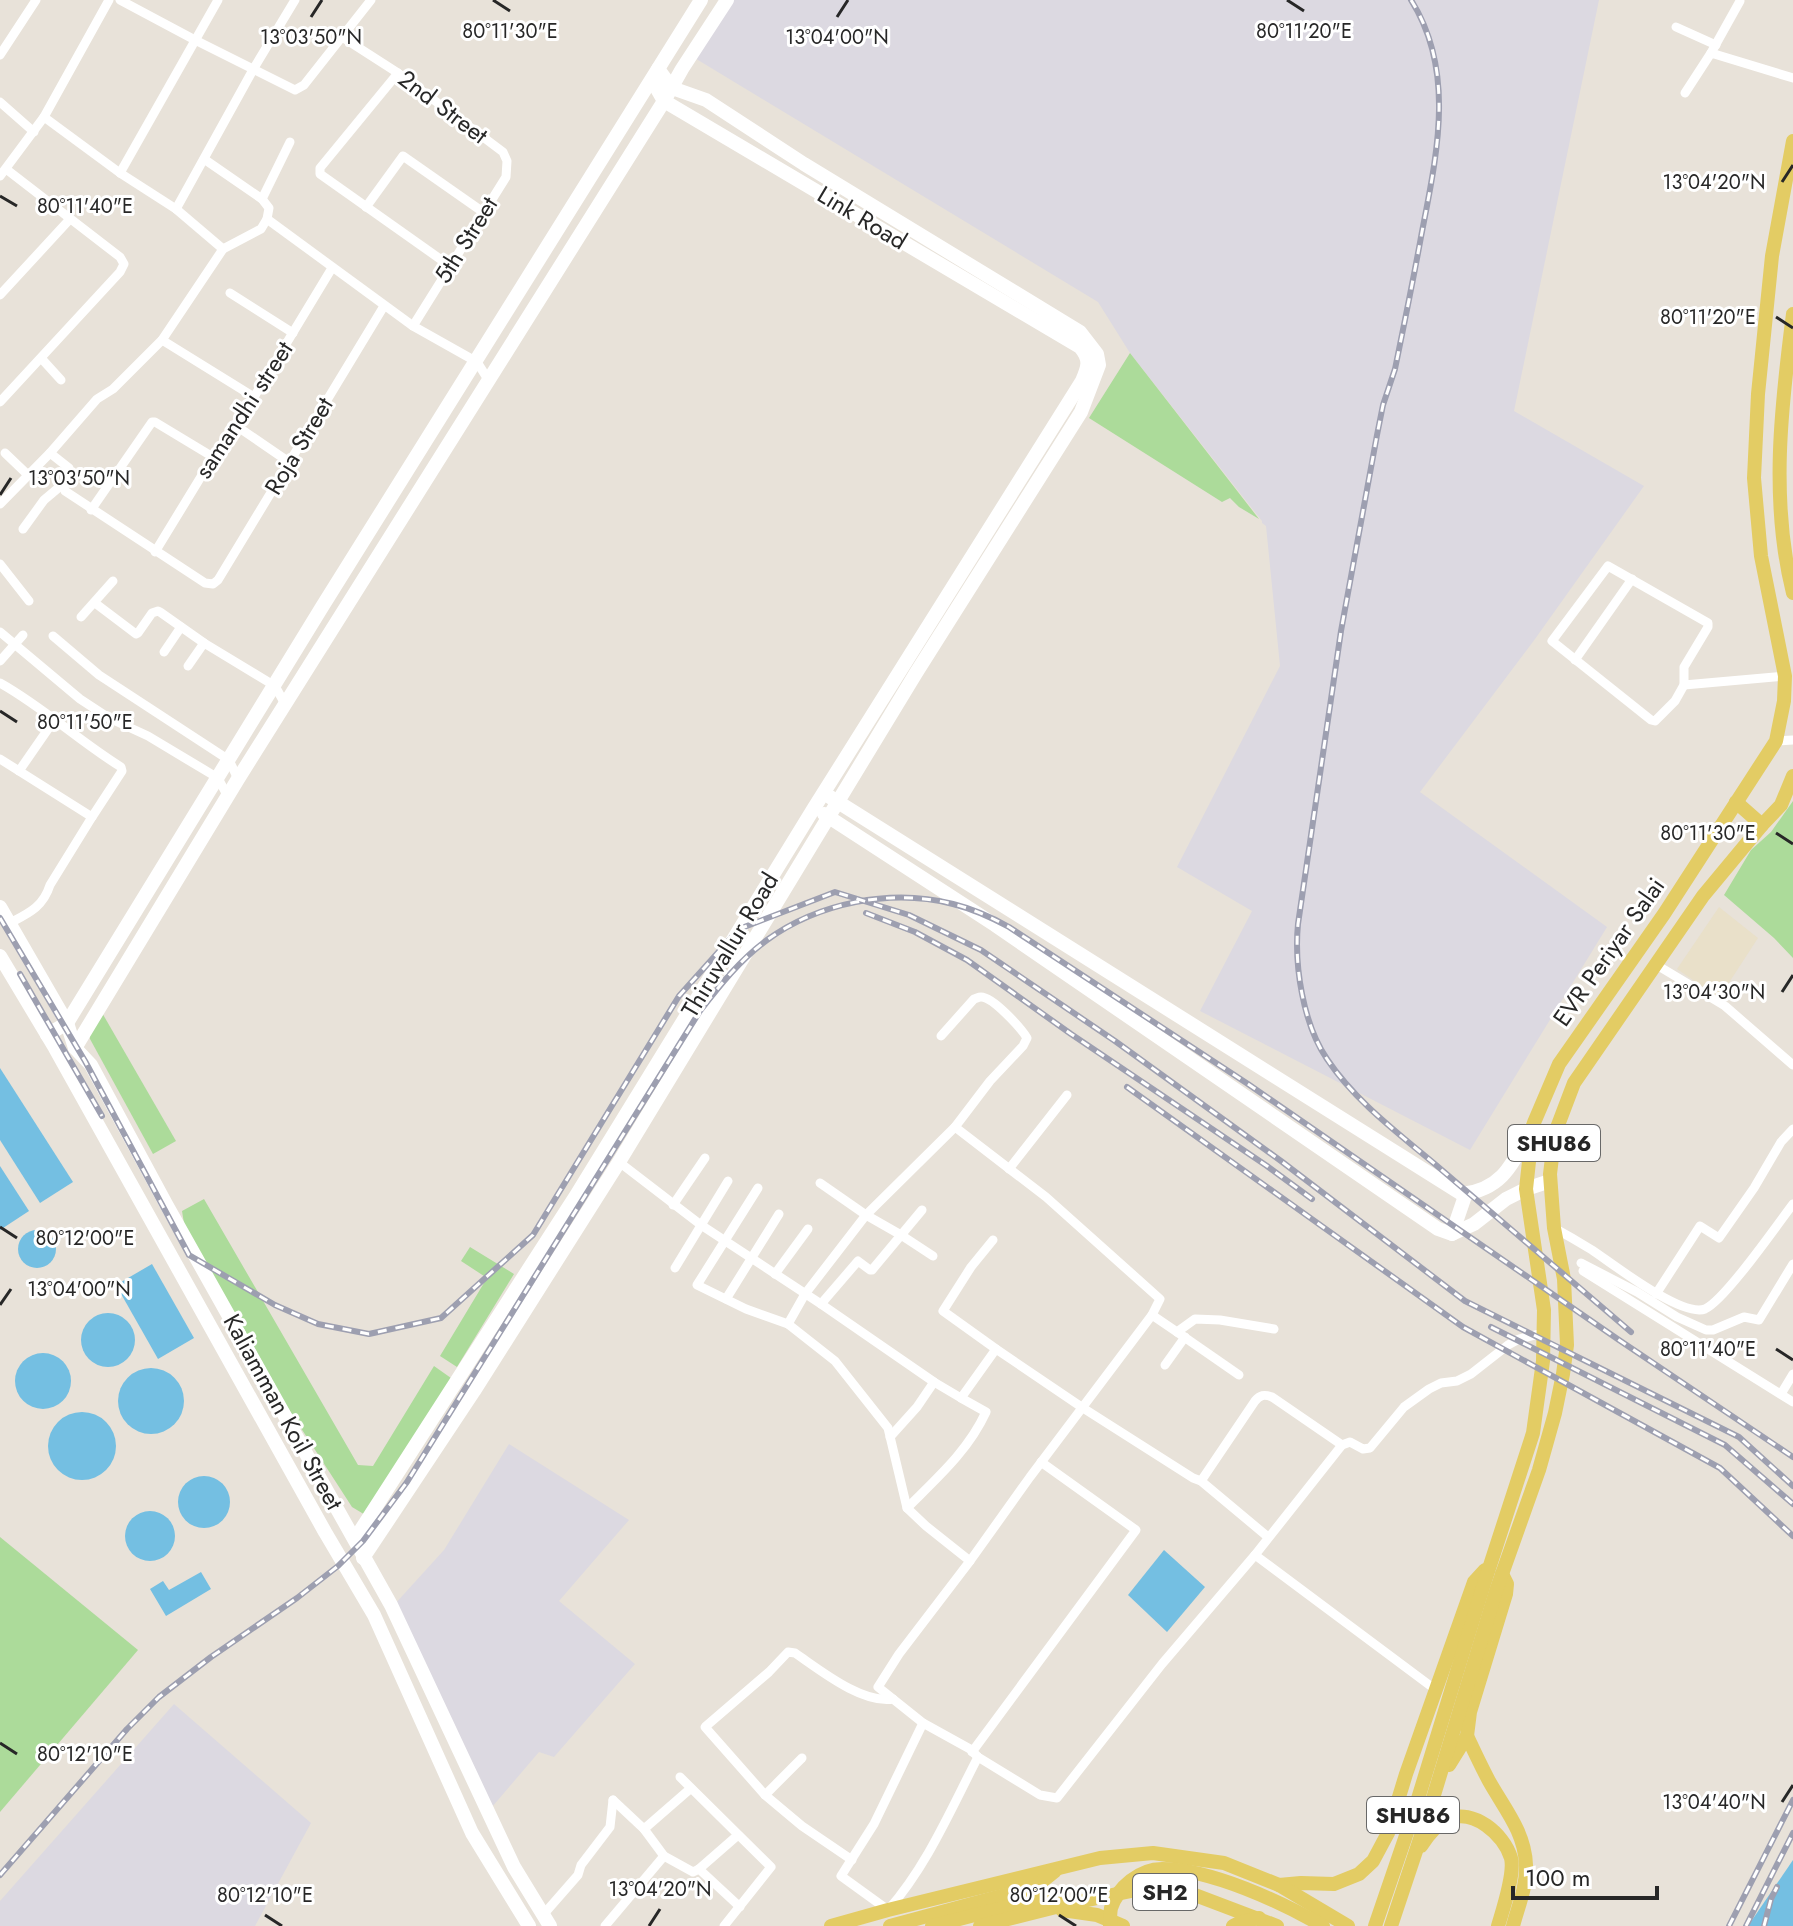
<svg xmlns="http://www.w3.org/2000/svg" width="1793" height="1926" font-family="Jost,sans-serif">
<rect width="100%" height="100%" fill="#e8e2d9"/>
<!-- industrial -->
<g fill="#dcd9e1">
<polygon points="731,0 1599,0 1514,411 1644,486 1535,639 1420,792 1607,927 1470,1150 1200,1011 1252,911 1177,867 1280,666 1266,526 1262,523 1262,521 1130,353 1098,302 693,57"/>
<polygon points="509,1444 629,1520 559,1601 635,1664 554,1757 539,1752 492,1807 394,1605 444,1550"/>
<polygon points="174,1704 311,1823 255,1926 0,1926 0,1901"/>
</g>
<!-- education -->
<polygon fill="#e9e0c9" points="1719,907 1758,938 1719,998 1677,969"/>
<!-- green -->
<g fill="#acdb9a">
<polygon points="1130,353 1259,519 1239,507 1230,498 1222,502 1089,418"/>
<polygon points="1793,801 1793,958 1774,938 1724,895 1751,850 1771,832"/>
<polygon points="101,1011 176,1141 153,1154 90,1039 89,1033"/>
<polygon points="204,1199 358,1465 373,1466 434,1366 451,1378 367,1516 352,1507 189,1255 182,1211"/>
<polygon points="470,1247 514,1274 457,1367 440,1356 487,1278 461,1261"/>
<polygon points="0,1537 138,1650 0,1812"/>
</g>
<!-- water -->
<g fill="#74bfe2">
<polygon points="0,1068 73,1182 40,1203 0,1140"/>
<polygon points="0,1166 29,1211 0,1230"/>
<circle cx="37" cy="1249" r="19"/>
<polygon points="152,1264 194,1338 158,1359 116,1285"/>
<circle cx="108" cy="1340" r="27"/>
<circle cx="43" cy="1381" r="28"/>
<circle cx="151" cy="1401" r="33"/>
<circle cx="82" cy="1446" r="34"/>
<circle cx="204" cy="1502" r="26"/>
<circle cx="150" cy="1536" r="25"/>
<polygon points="1164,1550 1205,1587 1167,1632 1128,1595"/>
<polygon points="201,1572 211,1589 166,1616 150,1589 163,1581 169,1590"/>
<polygon points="1793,1860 1793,1926 1748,1926"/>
</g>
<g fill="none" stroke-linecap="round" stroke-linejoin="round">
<!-- street -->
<g stroke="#fff" stroke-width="9">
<polyline points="120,0 195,40 295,90 304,85 371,0"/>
<polyline points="1676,27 1716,45"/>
<polyline points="342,37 398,73 503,152 507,161 506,177 413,326"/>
<polyline points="1711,53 1740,1"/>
<polyline points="0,55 36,0"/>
<polyline points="398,73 320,168 320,174 450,266"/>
<polyline points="1685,93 1711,53 1793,78"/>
<polyline points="0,102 34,132"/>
<polyline points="44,117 120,173 176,209 223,249"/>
<polyline points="120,173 218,0"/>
<polyline points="0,176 44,117 109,0"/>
<polyline points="262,199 290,142"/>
<polyline points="366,207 403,156 483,212"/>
<polyline points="176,209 254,68 295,0"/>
<polyline points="267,219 413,326 477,362 489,381"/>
<polyline points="230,293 293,333"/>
<polyline points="0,295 70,219"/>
<polyline points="162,340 254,397"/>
<polyline points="41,358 61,380"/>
<polyline points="0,402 120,272 124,264 120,257 6,169"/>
<polyline points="235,425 289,462"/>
<polyline points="5,453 28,475"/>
<polyline points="50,453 69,468 69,473 63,484 65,491 205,583 213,584 218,580 384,306"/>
<polyline points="0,504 50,453 97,399 113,389 162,340 223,249 261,229 267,219 269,208 262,199 204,159"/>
<polyline points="91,510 152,422 155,422 213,457"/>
<polyline points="23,529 44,500 63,484"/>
<polyline points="155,552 213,457 254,397 332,268"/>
<polyline points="0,564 29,601"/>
<polygon points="1608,566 1708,623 1708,627 1684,667 1684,685 1675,701 1655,721 1651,720 1552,641"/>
<polyline points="95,603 136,634 138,633 152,613 158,611 160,612 204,643 275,686 285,704"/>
<polyline points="81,617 113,581"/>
<polyline points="0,632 80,699 109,718 148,736 218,778 228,797"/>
<polyline points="53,636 99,675 229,760 238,779"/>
<polyline points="164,652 181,627"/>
<polyline points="1575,660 1632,579"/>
<polyline points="0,661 23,635"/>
<polyline points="188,666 204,643"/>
<path d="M 0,683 C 43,707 79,741 121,767 L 122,771 L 92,817"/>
<polyline points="1684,685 1785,676"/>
<polyline points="1776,741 1793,740"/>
<path d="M 0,759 L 92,817 L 50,885 C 43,907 29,913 10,923"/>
<polyline points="19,771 55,719"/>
<polyline points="1655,964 1725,1006 1793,1065"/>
<polyline points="619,1162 701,1225 821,1304 934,1382 961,1398"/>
<polyline points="1009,1169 1067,1095"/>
<polyline points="820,1183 866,1215 901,1235 933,1256"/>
<polyline points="758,1188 697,1285 746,1309 788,1324 835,1361 888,1428 907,1508 926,1526 970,1561 1030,1477 1152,1315 1160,1299 1046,1197 955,1127"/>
<polyline points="673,1205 705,1158"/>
<path d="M 1554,1228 C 1567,1235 1579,1242 1592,1250 C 1613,1264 1682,1318 1705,1309 C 1725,1300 1777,1225 1793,1204"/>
<polyline points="993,1240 971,1267 943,1311 996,1349"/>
<polyline points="1581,1263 1637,1292 1677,1317 1706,1330 1713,1330 1744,1317 1759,1320 1793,1264"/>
<polyline points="675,1268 728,1181"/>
<polyline points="1583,1271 1793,1402"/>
<polyline points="775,1274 808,1229"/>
<polyline points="1656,1294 1700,1226 1719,1238 1754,1188 1781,1142 1793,1129"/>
<polyline points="726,1299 779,1214"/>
<polyline points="821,1304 858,1261 870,1270 872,1270 922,1210"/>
<polyline points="1152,1315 1177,1332 1195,1319 1220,1320 1274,1329"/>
<path d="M 788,1324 L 805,1294 L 866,1215 L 955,1127 L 990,1081 L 1023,1046 L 1027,1038 C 1021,1028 993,997 981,997 C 979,997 977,998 974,999 L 941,1036"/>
<polyline points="1177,1332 1239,1375"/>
<polyline points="1165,1365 1185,1337"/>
<polyline points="1781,1394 1793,1374"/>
<polyline points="890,1437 917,1407 934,1382"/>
<path d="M 1201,1481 L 1255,1401 C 1260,1395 1264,1394 1272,1397 L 1342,1445"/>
<path d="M 907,1508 C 937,1478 968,1451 986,1412 L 961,1398 L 996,1349 L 1083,1408 L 1193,1478 L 1201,1481 L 1268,1537"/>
<polyline points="1255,1555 1436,1690"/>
<polyline points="970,1561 899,1654 878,1687 923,1723 970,1749 978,1757 1040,1795 1057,1798 1162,1664 1255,1555 1342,1445 1350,1442 1363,1449 1370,1448 1404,1407 1429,1389 1441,1383 1457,1381 1471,1374 1508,1345 1519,1339 1543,1333"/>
<path d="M 923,1723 L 874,1824 L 841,1876 L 888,1910 C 927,1866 951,1809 978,1757"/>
<polyline points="972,1752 1136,1530 1041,1462"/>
<polyline points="680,1777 771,1867 724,1926"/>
<polyline points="690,1789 644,1829 664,1856 693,1872 699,1869 740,1907"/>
<polyline points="765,1795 802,1758"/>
<polyline points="613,1800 644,1829"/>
<path d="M 852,1860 L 802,1826 L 765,1795 L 705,1727 L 769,1672 L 788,1652 L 795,1653 C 820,1670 862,1704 893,1699"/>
<polyline points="699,1869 738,1835"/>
<polyline points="543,1915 578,1875 581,1865 610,1827 613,1800"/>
<polyline points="605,1926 664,1856"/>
</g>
<!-- secondary -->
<g stroke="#fff" stroke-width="14">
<path d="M 830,797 L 1462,1194 C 1506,1189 1514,1159 1533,1125"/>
<polyline points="824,814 995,925 1438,1229 1452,1234 1474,1224 1506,1199 1526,1189 1550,1181"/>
<polyline points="0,907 67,1023 75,1048 91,1065 166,1204 391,1605 514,1867 550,1926"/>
<polyline points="0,956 55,1048 325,1532 374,1615 472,1833 529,1926"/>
<polyline points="47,1035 67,1023 322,607 701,0"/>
<polyline points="75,1048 238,779 664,101 682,69 727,0"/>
<polyline points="1452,1234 1466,1193"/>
<path d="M 355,1539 L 577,1194 L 814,808 L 1082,381 C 1088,367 1091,360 1080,347 L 664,101 L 652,80"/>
<polyline points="363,1558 474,1391 619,1162 916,673 1081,412 1099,365 1097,354 1080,332 804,164 706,100 672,88 658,69"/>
</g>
<!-- primary -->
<g stroke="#e3cc64" stroke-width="14">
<path d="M 1793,314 C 1781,407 1770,502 1793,593"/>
<polyline points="1736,802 1762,825"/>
<path d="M 1467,1736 C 1474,1751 1481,1766 1489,1781 C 1504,1808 1525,1832 1526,1865 C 1527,1886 1518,1907 1513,1926"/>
<polyline points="1449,1765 1467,1736 1470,1712 1506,1594 1507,1584 1502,1574"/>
<path d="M 1421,1846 C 1427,1837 1437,1824 1448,1819 C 1473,1808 1504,1834 1511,1858 C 1515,1874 1503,1909 1498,1926"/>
<polyline points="1279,1885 1301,1883 1334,1884 1359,1874 1373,1861 1388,1833 1406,1774 1474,1582 1485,1570"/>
<polyline points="1062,1910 1097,1915 1123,1926"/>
<polyline points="831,1926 888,1910 1100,1858 1153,1853 1224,1863 1279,1885 1348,1926"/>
<polyline points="890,1926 1035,1887 1055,1871"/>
<polyline points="932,1926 1037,1899 1060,1904"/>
<polyline points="980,1926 1064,1905 1136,1890 1195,1895 1277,1926"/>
<path d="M 1110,1926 C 1110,1920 1110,1913 1111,1908 C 1118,1887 1140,1869 1162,1869 C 1211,1869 1281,1902 1323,1926"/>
<polyline points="1233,1926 1241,1922 1259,1918"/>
<polyline points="1375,1926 1413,1815 1483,1587 1533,1433 1543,1361 1544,1310 1526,1189 1533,1125 1559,1064 1664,914 1776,741 1784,701 1785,676 1761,556 1754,478 1758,394 1772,256 1793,141"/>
<polyline points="1391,1926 1427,1818 1496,1591 1539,1470 1555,1413 1563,1374 1567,1345 1564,1279 1554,1228 1550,1174 1555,1133 1574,1083 1703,896 1762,825 1781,805 1793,776"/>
</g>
<defs>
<g id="rail">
<path d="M 1411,0 C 1457,73 1436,158 1421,237 C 1413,281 1404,325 1395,369 L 1383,405 L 1377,435 L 1341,631 L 1298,924 C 1294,965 1303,1024 1327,1059 C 1355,1101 1398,1133 1436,1165 C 1501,1221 1566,1276 1631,1332"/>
<polyline points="866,913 915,932 967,960 1071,1034 1267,1166 1312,1199"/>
<polyline points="0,918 85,1061 189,1255 275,1305 318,1324 369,1334 441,1318 533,1235 679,996 739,929 835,892 909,915 981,950 1115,1041 1281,1161 1465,1301 1739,1437 1793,1486"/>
<polyline points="20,974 102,1116"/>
<polyline points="1127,1087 1463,1327 1720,1468 1793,1536"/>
<polyline points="1491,1327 1725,1445 1793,1504"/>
<path d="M 0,1875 L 127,1729 L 159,1697 L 211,1657 L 297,1598 L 338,1566 L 363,1541 L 407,1482 L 700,1011 C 720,985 740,960 767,940 C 818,903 890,888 953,904 C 973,909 991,917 1009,927 L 1248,1084 L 1619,1340 L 1793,1457"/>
<polyline points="1729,1926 1793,1800"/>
<polyline points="1746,1926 1793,1833"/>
<polyline points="1764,1926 1771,1899 1777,1887"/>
</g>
</defs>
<!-- rail casing -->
<use href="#rail" stroke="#9d9fb0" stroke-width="6"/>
<!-- rail -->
<use href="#rail" stroke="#fff" stroke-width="3" stroke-dasharray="9" stroke-linecap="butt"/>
</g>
<!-- ticks -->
<path fill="none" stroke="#272727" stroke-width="3" d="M 493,0 L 510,11M 1287,0 L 1304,11M 311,17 L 322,0M 837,17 L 848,0M 1782,182 L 1793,165M 0,196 L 17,206M 1776,317 L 1793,328M 0,495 L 11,478M 0,711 L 17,722M 1776,833 L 1793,844M 1782,992 L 1793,975M 0,1227 L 17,1238M 0,1305 L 11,1289M 1776,1349 L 1793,1360M 0,1743 L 17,1754M 1782,1802 L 1793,1785M 265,1915 L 282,1926M 1059,1915 L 1076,1926M 649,1926 L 660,1909"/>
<g text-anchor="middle" stroke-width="6" stroke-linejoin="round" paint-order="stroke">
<!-- shield labels -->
<g fill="#fff" stroke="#686868" stroke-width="2">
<rect x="1508" y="1125" width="92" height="36" rx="6"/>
<rect x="1367" y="1797" width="92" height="36" rx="6"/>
<rect x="1133" y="1874" width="64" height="36" rx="6"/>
</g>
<g font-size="22" font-weight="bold" fill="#272727">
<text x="1554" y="1151">SHU86</text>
<text x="1413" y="1823">SHU86</text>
<text x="1165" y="1900">SH2</text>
</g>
<!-- street labels -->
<g font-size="24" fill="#272727" stroke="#fff">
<text transform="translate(443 107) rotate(37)" y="8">2nd Street</text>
<text transform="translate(862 218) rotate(31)" y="8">Link Road</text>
<text transform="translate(466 240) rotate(-58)" y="8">5th Street</text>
<text transform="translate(244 410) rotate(-57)" y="8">samandhi street</text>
<text transform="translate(299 446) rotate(-59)" y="8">Roja Street</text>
<text transform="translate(730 945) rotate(-59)" y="8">Thiruvallur Road</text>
<text transform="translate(1609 952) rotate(-55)" y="8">EVR Periyar Salai</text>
<text transform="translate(283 1412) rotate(61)" y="8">Kaliamman Koil Street</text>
</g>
</g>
<g font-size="20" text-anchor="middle" fill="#272727" stroke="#fff" stroke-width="6" stroke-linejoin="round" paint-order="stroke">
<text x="1304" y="38">80°11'20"E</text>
<text x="510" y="38">80°11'30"E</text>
<text x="311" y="44">13°03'50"N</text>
<text x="837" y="44">13°04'00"N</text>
<text x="1714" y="189">13°04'20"N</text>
<text x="85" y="213">80°11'40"E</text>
<text x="1708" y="324">80°11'20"E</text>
<text x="79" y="485">13°03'50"N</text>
<text x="85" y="729">80°11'50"E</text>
<text x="1708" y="840">80°11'30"E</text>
<text x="1714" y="999">13°04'30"N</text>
<text x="85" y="1245">80°12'00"E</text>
<text x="79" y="1296">13°04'00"N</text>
<text x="1708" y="1356">80°11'40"E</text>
<text x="85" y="1761">80°12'10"E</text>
<text x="1714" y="1809">13°04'40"N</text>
<text x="660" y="1896">13°04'20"N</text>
<text x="265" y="1902">80°12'10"E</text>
<text x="1059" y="1902">80°12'00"E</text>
</g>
<!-- scale -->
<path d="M1513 1886v12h144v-12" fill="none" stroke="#272727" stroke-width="4"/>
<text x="1525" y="1886" font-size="24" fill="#272727" stroke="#ffffff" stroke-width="6" paint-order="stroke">100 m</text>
</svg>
